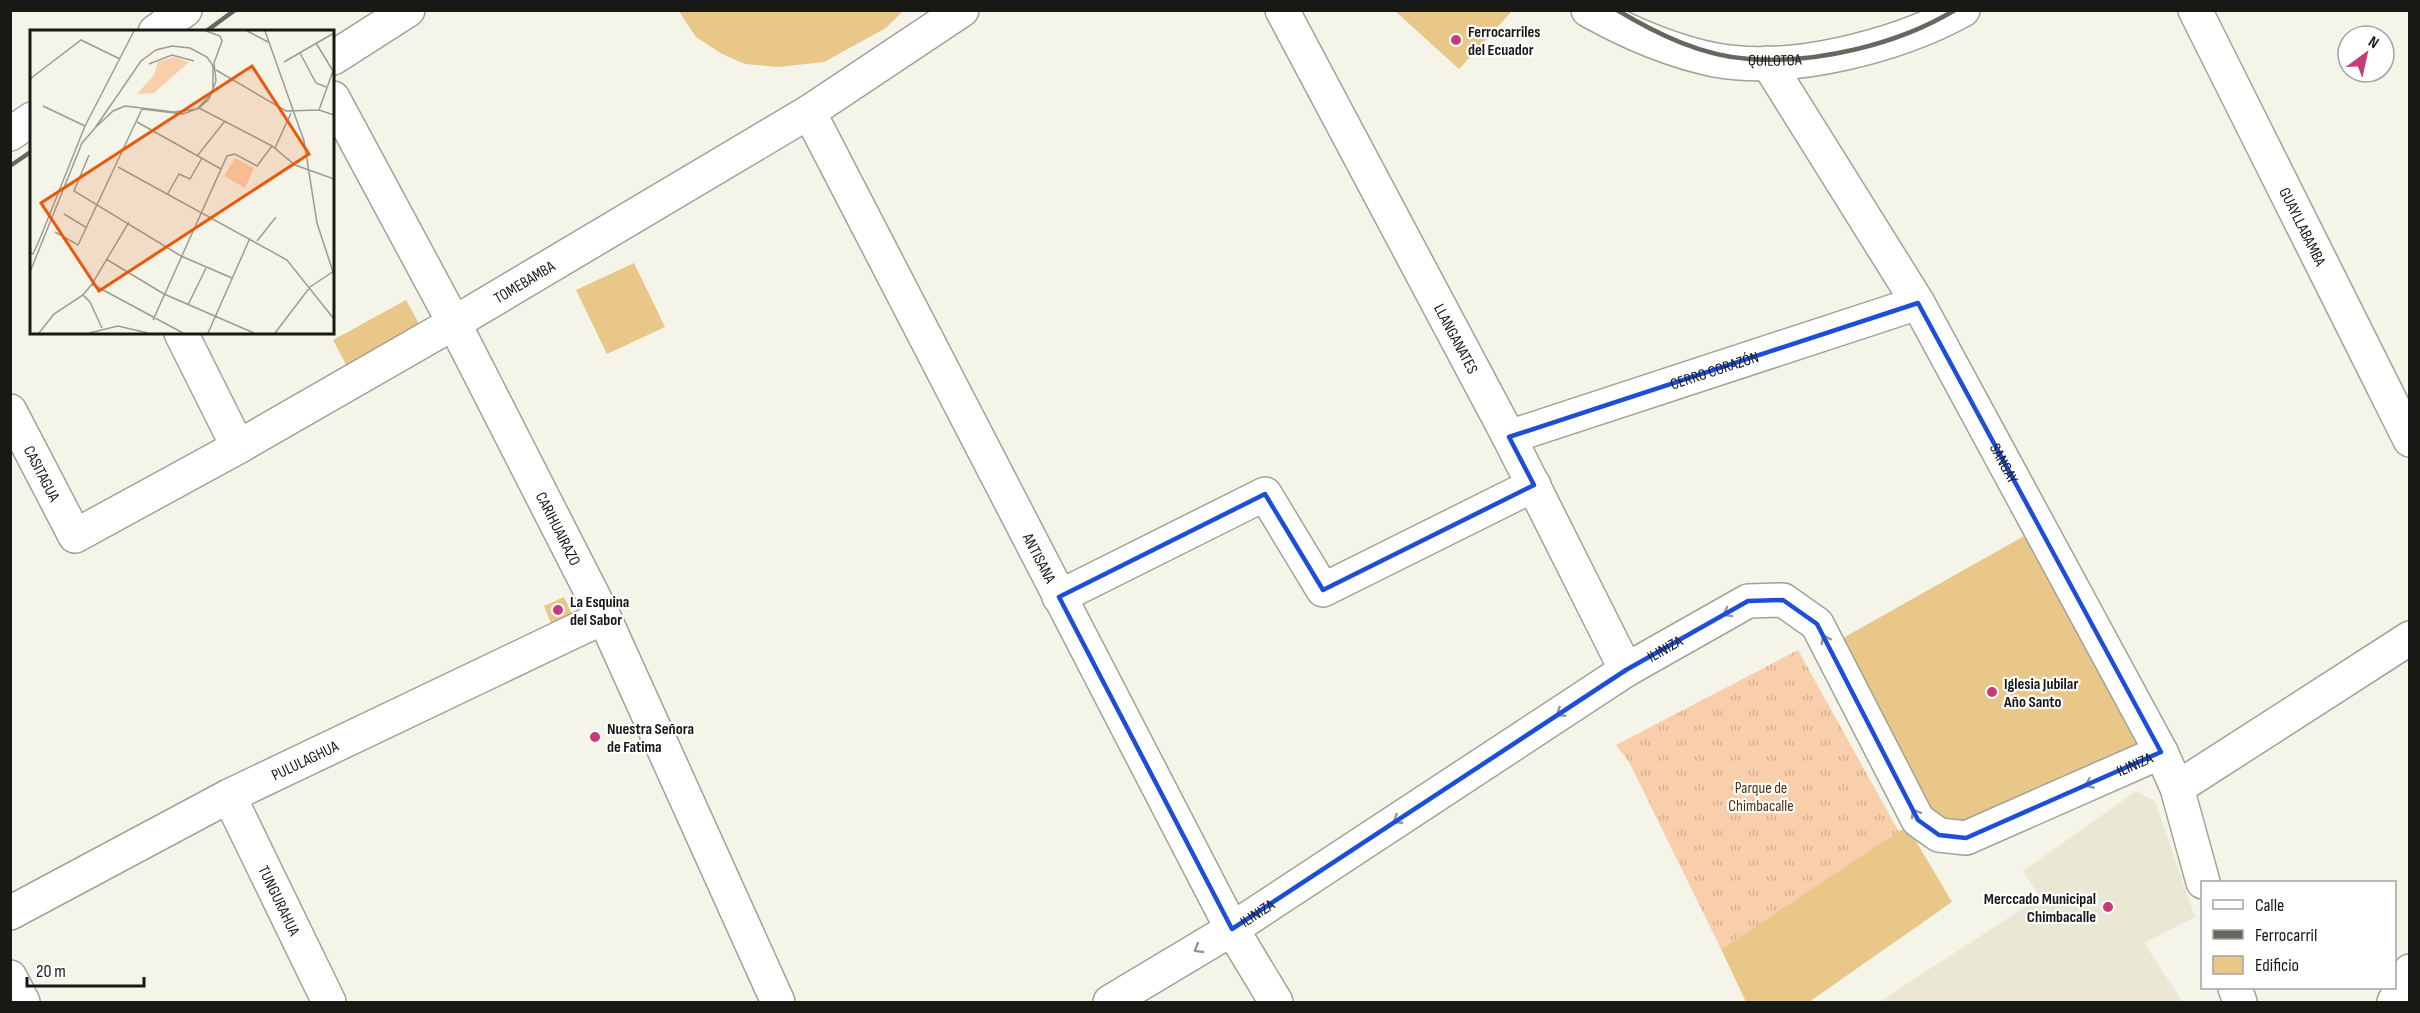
<svg xmlns="http://www.w3.org/2000/svg" width="2420" height="1013" font-family="'Sofia Sans Condensed',sans-serif">
<defs>
<pattern id="grass-tufts" width="24" height="20" patternUnits="userSpaceOnUse" patternTransform="scale(1.5)"><rect width="24" height="20" fill="#f9ceaa"/><path d="M3 7l-1-3M5 7V3M7 7l1-3M15 17l-1-3M17 17v-4M19 17l1-3" fill="none" stroke="#d5b091"/></pattern>
</defs>
<rect width="100%" height="100%" fill="#f5f4e8"/>
<!-- built -->
<polygon fill="#eae8d5" points="2136,791 2155,801 2195,917 2144,943 2183,1002 1879,1002 2040,897 2023,871"/>
<!-- grass -->
<polygon fill="url(#grass-tufts)" points="1798,650 1899,832 1721,949 1629,762 1616,745"/>
<!-- building -->
<g fill="#e9c788">
<polygon points="678,10 904,10 886,28 824,62 778,67 745,64 722,54 696,37"/>
<polygon points="1394,10 1513,10 1459,69"/>
<polygon points="634,263 665,327 607,354 576,290"/>
<polygon points="406,300 424,333 350,372 333,340"/>
<polygon points="2026,535 2146,746 1963,831 1926,815 1843,638"/>
<polygon points="564,597 572,614 551,623 544,606"/>
<polygon points="1907,826 1952,902 1809,1002 1746,1002 1721,949"/>
</g>
<g fill="none" stroke-linecap="round" stroke-linejoin="round">
<defs>
<g id="minor">
<path id="s1" d="M 1282,10 L 1509,437 L 1626,670"/>
<path d="M 1588,10 C 1627,32 1671,51 1715,60 C 1791,74 1897,46 1963,10"/>
<path id="s2" d="M 2195,10 L 2410,440"/>
<polyline points="333,58 408,10"/>
<path id="s3" d="M 1768,63 L 1918,303 L 2161,752 L 2177,788 L 2203,882"/>
<path id="s4" d="M 333,98 L 454,323 L 604,617 L 778,1002"/>
<path id="s5" d="M 809,112 L 1232,929 L 1276,1002"/>
<polyline points="181,333 238,447"/>
<path id="s6" d="M 10,411 L 75,536 L 238,447 L 454,323 L 809,112 L 962,10"/>
<path id="s7" d="M 1509,437 L 1918,303"/>
<polyline points="1059,597 1265,494 1323,590 1534,485"/>
<polyline points="2177,788 2410,638"/>
<path id="s8" d="M 229,796 L 329,1002"/>
<path id="s9" d="M 10,913 L 229,796 L 604,617"/>
<polyline points="10,977 23,1002"/>
<polyline points="2235,988 2240,1002"/>
<path id="s10" d="M 1110,1002 L 1232,929 L 1626,670 L 1748,601 L 1783,600 L 1817,624 L 1918,820 L 1939,835 L 1966,838 L 2161,752"/>
<polyline points="2394,1002 2410,971"/>
</g>
<g id="tertiary">
<polyline points="155,32 185,10"/>
<polyline points="10,134 32,119"/>
</g>
</defs>
<!-- minor casing -->
<use href="#minor" stroke="#a3a297" stroke-width="36"/>
<!-- tertiary casing -->
<use href="#tertiary" stroke="#a3a297" stroke-width="36"/>
<!-- minor -->
<use href="#minor" stroke="#fff" stroke-width="33"/>
<!-- tertiary -->
<use href="#tertiary" stroke="#fff" stroke-width="33"/>
<!-- rail -->
<g stroke="#67665f" stroke-width="4.5">
<path id="s11" d="M 1617,10 C 1657,34 1702,56 1749,59 C 1815,64 1897,45 1955,10"/>
<polyline points="205,32 235,10"/>
<polyline points="10,166 32,151"/>
</g>
</g>
<!-- one-way arrows -->
<defs><path id="oneway-chevron" d="M-2-3.5L2.5 0L-2 3.5" fill="none" stroke-width="1.6" stroke-linecap="round" stroke-linejoin="round" transform="scale(1.5)"/></defs>
<g stroke="#979795">
<use href="#oneway-chevron" transform="translate(1727 613) rotate(151)"/>
<use href="#oneway-chevron" transform="translate(1825 639) rotate(-117)"/>
<use href="#oneway-chevron" transform="translate(1560 713) rotate(147)"/>
<use href="#oneway-chevron" transform="translate(2089 784) rotate(156)"/>
<use href="#oneway-chevron" transform="translate(1915 813) rotate(-120)"/>
<use href="#oneway-chevron" transform="translate(1397 820) rotate(147)"/>
<use href="#oneway-chevron" transform="translate(1198 949) rotate(149)"/>
</g>
<!-- marked area -->
<path fill="none" stroke="#1d4ed8" stroke-width="4.5" stroke-linejoin="round" d="M 1918,303 L 2161,752 L 1966,838 L 1939,835 L 1918,820 L 1817,624 L 1783,600 L 1748,601 L 1626,670 L 1232,929 L 1059,597 L 1265,494 L 1323,590 L 1534,485 L 1509,437 Z"/>
<!-- markers -->
<g fill="#c63c76" stroke="#fff" stroke-width="2">
<circle cx="1456" cy="40" r="6"/>
<circle cx="558" cy="610" r="6"/>
<circle cx="1992" cy="692" r="6"/>
<circle cx="595" cy="737" r="6"/>
<circle cx="2108" cy="907" r="6"/>
</g>
<g text-anchor="middle" stroke-width="4.5" stroke-linejoin="round" paint-order="stroke">
<!-- poi labels -->
<g font-size="16" font-weight="bold" fill="#181814" stroke="#fff" text-anchor="start">
<text x="1468" y="37">Ferrocarriles<tspan x="1468" dy="18">del Ecuador</tspan></text>
<text x="570" y="607">La Esquina<tspan x="570" dy="18">del Sabor</tspan></text>
<text x="2004" y="689">Iglesia Jubilar<tspan x="2004" dy="18">Año Santo</tspan></text>
<text x="607" y="734">Nuestra Señora<tspan x="607" dy="18">de Fatima</tspan></text>
<text x="2096" y="904" text-anchor="end">Merccado Municipal<tspan x="2096" dy="18">Chimbacalle</tspan></text>
</g>
<!-- street labels -->
<g font-size="16" fill="#181814" stroke="#fff">
<text dy="6" stroke="none"><textPath href="#s11" startOffset="168">QUILOTOA</textPath></text>
<text dy="6" stroke="none"><textPath href="#s2" startOffset="242">GUAYLLABAMBA</textPath></text>
<text dy="6" stroke="none"><textPath href="#s6" startOffset="657">TOMEBAMBA</textPath></text>
<text dy="6" stroke="none"><textPath href="#s1" startOffset="372">LLANGANATES</textPath></text>
<text dy="6" stroke="none"><textPath href="#s7" startOffset="216">CERRO CORAZÓN</textPath></text>
<text dy="6" stroke="none"><textPath href="#s3" startOffset="465">SANGAY</textPath></text>
<text dy="6" stroke="none"><textPath href="#s6" startOffset="70">CASITAGUA</textPath></text>
<text dy="6" stroke="none"><textPath href="#s4" startOffset="486">CARIHUAIRAZO</textPath></text>
<text dy="6" stroke="none"><textPath href="#s5" startOffset="502">ANTISANA</textPath></text>
<text dy="6" stroke="none"><textPath href="#s10" startOffset="658">ILINIZA</textPath></text>
<text dy="6" stroke="none"><textPath href="#s9" startOffset="332">PULULAGHUA</textPath></text>
<text dy="6" stroke="none"><textPath href="#s10" startOffset="1288">ILINIZA</textPath></text>
<text dy="6" stroke="none"><textPath href="#s8" startOffset="116">TUNGURAHUA</textPath></text>
<text dy="6" stroke="none"><textPath href="#s10" startOffset="172">ILINIZA</textPath></text>
</g>
<!-- park labels -->
<g font-size="16" fill="#522e08" stroke="#fff">
<text x="1761" y="793">Parque de<tspan x="1761" dy="18">Chimbacalle</tspan></text>
</g>
</g>
<!-- overview -->
<g transform="translate(30 30)">
<rect width="304" height="304" fill="#f5f4e8"/>
<path d="M 144,27 L 159,32 L 124,63 L 107,64 L 124,45 L 128,32 ZM 205,128 L 224,138 L 215,158 L 194,146 Z" fill="#f9ceaa"/>
<path fill="none" stroke="#9d9c93" stroke-width="1.5" d="M 217,1 L 240,13M 235,1 L 274,111 L 287,193 L 304,245M 286,13 L 303,41M 270,23 L 286,53 L 296,57M 254,32 L 304,3M 119,34 L 142,25 L 164,31M 186,40 L 256,81 L 289,80 L 304,85M 0,49 L 51,10 L 90,29M 13,76 L 55,96M 169,78 L 242,116 L 265,135 L 304,149M 289,80 L 304,38M 107,92 L 191,139M 245,118 L 261,83M 59,125 L 44,161 L 151,226 L 202,248M 167,126 L 195,91M 88,137 L 257,230 L 304,289M 137,165 L 149,144 L 160,149 L 172,128M 34,184 L 57,198M 25,202 L 48,215 L 112,79 L 153,84 L 169,78 L 179,69 L 186,51 L 184,33 L 192,11 L 190,6 L 176,1M 227,211 L 246,187M 0,222 L 3,224 L 11,206 L 55,96 L 104,1M 76,229 L 134,264 L 224,303M 0,242 L 52,113 L 65,98 L 83,81 L 95,76 L 144,82 L 167,79 L 183,62 L 183,36 L 177,27 L 160,18 L 142,16 L 126,20 L 111,31 L 65,98M 62,254 L 153,303M 53,265 L 60,272 L 72,298M 158,275 L 176,238M 123,290 L 197,126 L 205,124 L 227,136 L 242,116M 9,303 L 24,284 L 53,265 L 62,254 L 99,192M 59,303 L 88,296 L 118,303M 178,303 L 220,208M 245,303 L 280,257 L 304,241"/>
<path fill="#e8590c" fill-opacity="0.15" stroke="#e8590c" stroke-width="3" d="M 222,36 L 279,124 L 69,261 L 11,173 Z"/>
<rect width="304" height="304" fill="none" stroke="#181814" stroke-width="3"/>
</g>
<!-- border -->
<rect width="2420" height="1013" fill="none" stroke="#181814" stroke-width="24"/>
<!-- legend -->
<rect x="2201" y="881" width="195" height="108" fill="#ffffff" stroke="#a3a3a1" stroke-width="1.5"/>
<rect x="2213" y="900" width="30" height="9" fill="#ffffff" stroke="#a3a3a1" stroke-width="1.5"/>
<text x="2255" y="911" font-size="18" fill="#181814">Calle</text>
<rect x="2213" y="930" width="30" height="9" fill="#67665f" stroke="#a3a3a1" stroke-width="1.5"/>
<text x="2255" y="941" font-size="18" fill="#181814">Ferrocarril</text>
<rect x="2213" y="956" width="30" height="18" fill="#e9c788" stroke="#a3a3a1" stroke-width="1.5"/>
<text x="2255" y="971" font-size="18" fill="#181814">Edificio</text>
<!-- north arrow -->
<g transform="translate(2366 54) rotate(33)"><circle r="28" fill="#ffffff" stroke="#a3a3a1" stroke-width="1.5"/>
<path d="M0-4.5L10 22L0 15L-10 22Z" fill="#c63c76"/>
<text y="-9" font-size="16" font-weight="bold" text-anchor="middle" fill="#181814">N</text>
</g>
<!-- scale -->
<path d="M27 977v9h117v-9" fill="none" stroke="#181814" stroke-width="3"/>
<text x="36" y="977" font-size="18" fill="#181814" stroke="#ffffff" stroke-width="4.5" paint-order="stroke">20 m</text>
</svg>
